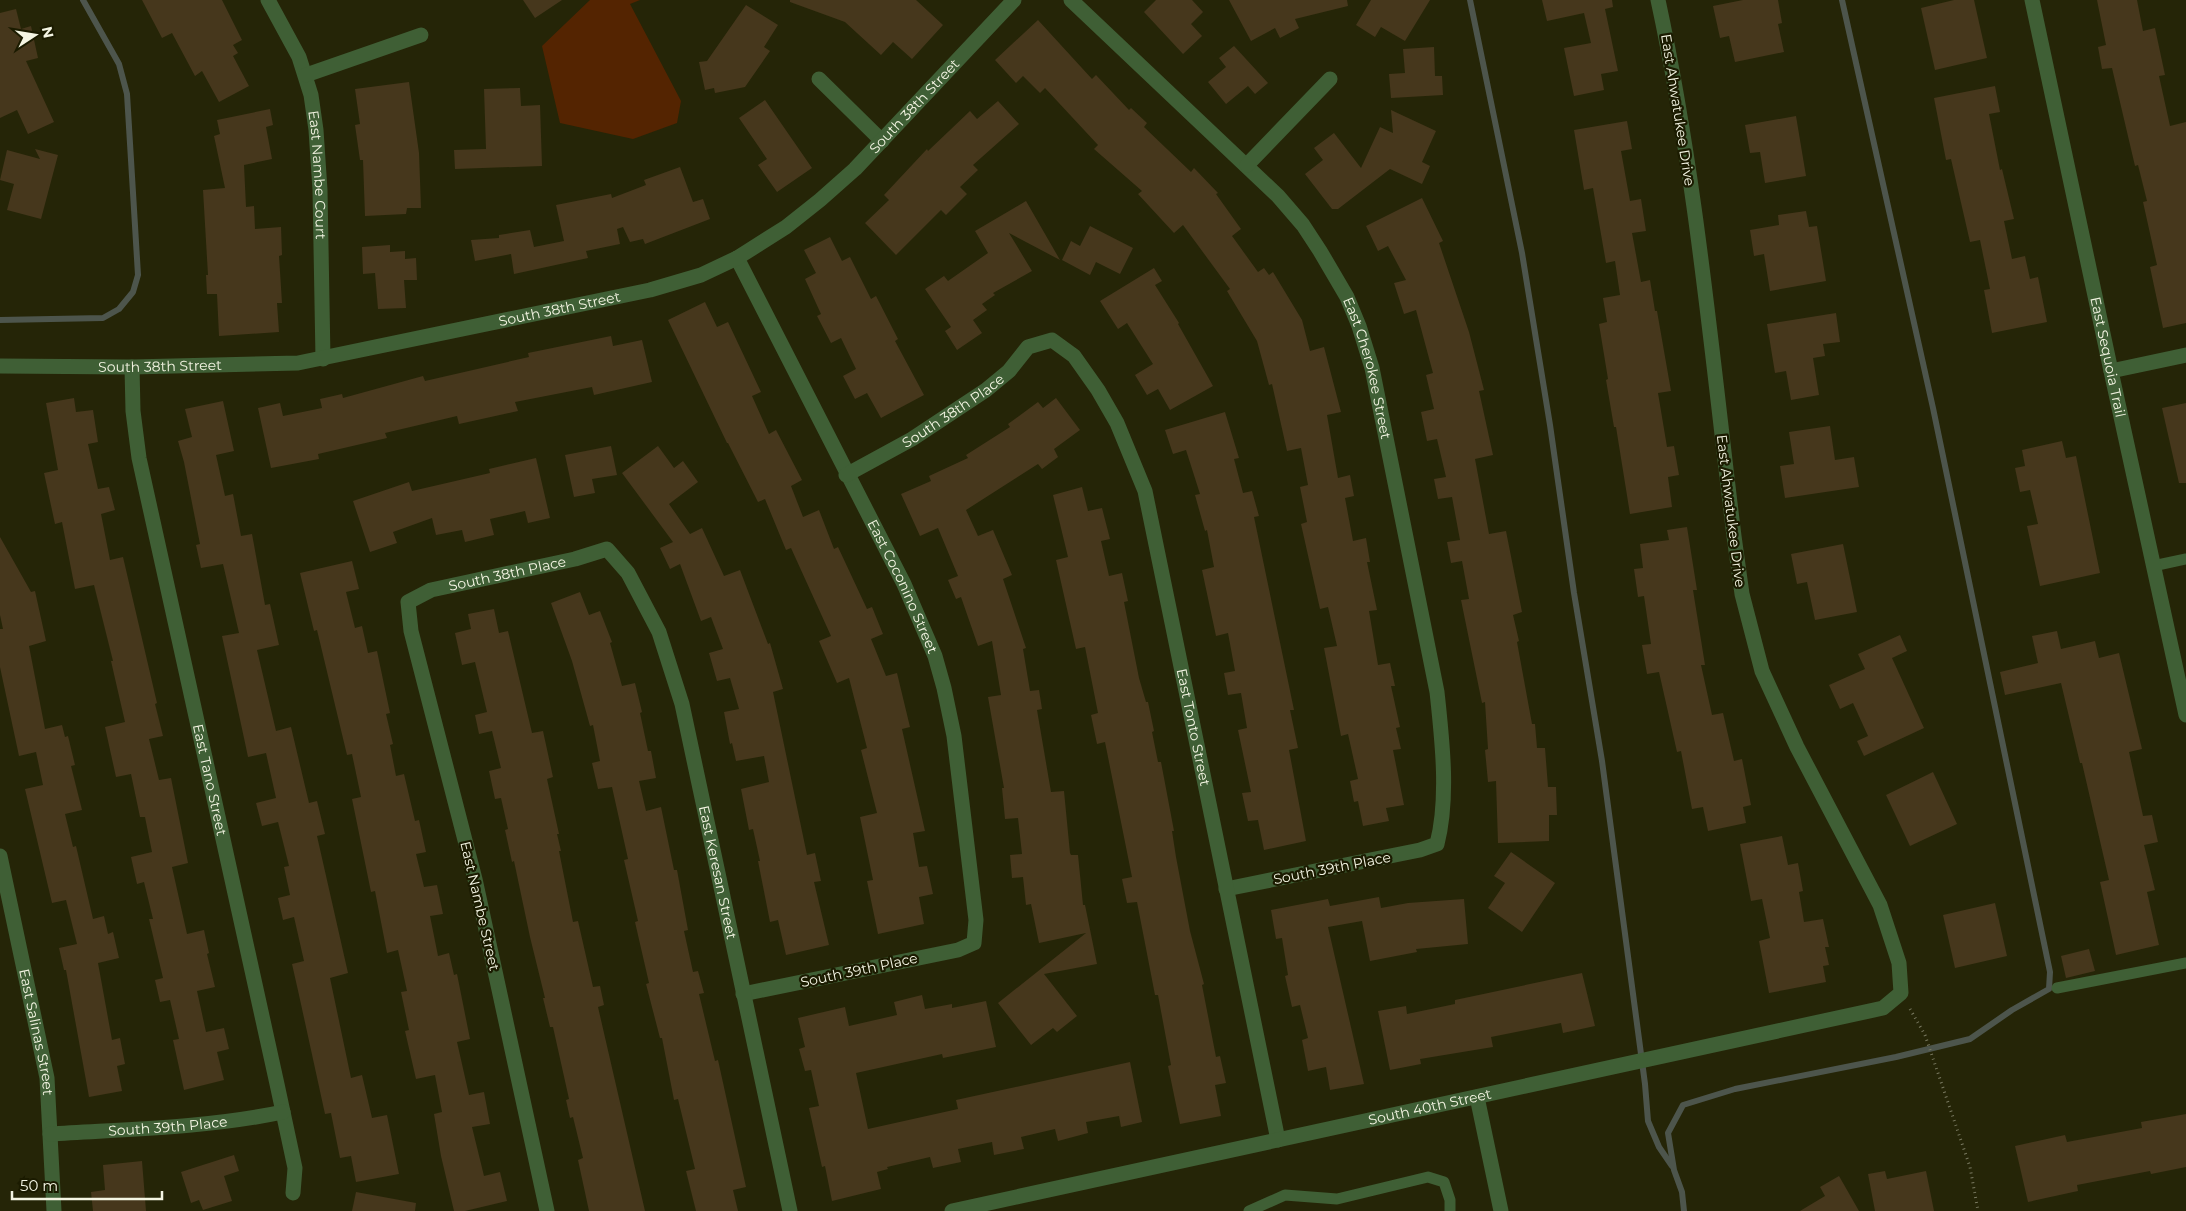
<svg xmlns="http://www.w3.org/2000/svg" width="2186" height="1211" font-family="Montserrat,sans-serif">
<rect width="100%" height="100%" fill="#252507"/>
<!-- green -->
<polygon fill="#542401" points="590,0 640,0 630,4 681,101 677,123 633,139 560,123 542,46"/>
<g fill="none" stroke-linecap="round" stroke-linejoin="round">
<!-- stream -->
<g stroke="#4d554c" stroke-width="6">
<polyline points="1470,0 1522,253 1550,425 1574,593 1602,761 1645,1084 1648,1121 1659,1147 1672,1166"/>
<polyline points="0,320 103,318 119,309 133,292 138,275 127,94 119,64 83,0"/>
<polyline points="1684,1211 1682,1192 1674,1170 1668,1133 1683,1105 1735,1089 1896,1057 1970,1039 2012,1010 2049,989 2050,972 1933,408 1842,0"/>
</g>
</g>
<!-- building -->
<g fill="#46371c">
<polygon points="142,0 222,0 242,40 233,45 238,53 233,56 249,86 219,102 202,71 195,76 172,33 162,38"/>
<polygon points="523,0 562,0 535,18"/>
<polygon points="790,0 916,0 943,25 912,59 893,42 881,55 845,22 790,2"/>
<polygon points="1156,0 1192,0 1203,12 1191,24 1202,36 1183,54 1144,12"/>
<polygon points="1229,0 1347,0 1348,6 1295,19 1299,28 1280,38 1275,28 1251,41"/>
<polygon points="1371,0 1430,0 1405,41 1381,27 1375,37 1356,25"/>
<polygon points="1542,0 1612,0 1613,7 1605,9 1618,71 1601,74 1604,90 1574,96 1564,48 1591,43 1584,13 1547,21"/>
<polygon points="1743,0 1778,0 1782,23 1778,24 1784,52 1735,62 1729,36 1720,38 1713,6"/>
<polygon points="1954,0 1974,0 1987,58 1935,70 1921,8"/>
<polygon points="2097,0 2137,0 2143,31 2155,28 2165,75 2159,76 2170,126 2186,122 2186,323 2163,328 2150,267 2157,265 2143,202 2147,201 2138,165 2135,166 2112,68 2102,69 2098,47 2106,45"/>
<polygon points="746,5 778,25 764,47 770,51 745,87 715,93 714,88 705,90 699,62 707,61"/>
<polygon points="16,9 21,29 31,26 38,58 26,61 54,122 28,134 17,110 0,118 0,13"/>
<polygon points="1038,20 1092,79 1096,75 1129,110 1131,108 1147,123 1144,127 1191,172 1194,168 1218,193 1216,194 1241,229 1232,236 1258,272 1264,268 1269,275 1273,272 1302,320 1310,351 1324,347 1341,412 1327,415 1338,478 1350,475 1354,496 1345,498 1353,541 1366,538 1370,562 1367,562 1377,610 1369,611 1378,665 1390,663 1395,686 1391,686 1400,727 1396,728 1401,749 1393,750 1404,805 1386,808 1389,821 1363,826 1358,801 1354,802 1350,781 1358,779 1348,734 1341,736 1324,648 1337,646 1328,607 1320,609 1301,524 1307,522 1300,487 1308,485 1301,448 1287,451 1272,384 1269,385 1257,341 1227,291 1230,289 1183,225 1174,233 1138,194 1142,191 1094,149 1098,145 1045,88 1040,93 1023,76 1016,83 995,60"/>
<polygon points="1234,46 1268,83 1255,94 1248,86 1226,104 1208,82 1226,67 1219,58"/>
<polygon points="1434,47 1435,76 1442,76 1443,95 1391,98 1389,74 1405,73 1403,49"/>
<polygon points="409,82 419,153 421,208 407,208 406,214 365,216 363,160 360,160 355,125 360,124 355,89"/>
<polygon points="1995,86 2000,112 1989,114 2000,170 2002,169 2014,219 2004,221 2012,259 2025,256 2030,279 2038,277 2047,322 1992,333 1984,290 1990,289 1980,240 1970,242 1951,159 1946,160 1934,98"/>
<polygon points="520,88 521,106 540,105 542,166 455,169 454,150 486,149 484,89"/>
<polygon points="765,100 812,168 777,192 758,165 767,159 739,118"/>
<polygon points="998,101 1019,124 973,165 978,170 960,187 967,194 946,215 941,210 896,255 865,223 889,200 884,195 927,149 928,151 970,111 977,119"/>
<polygon points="270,109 273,125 266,127 272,159 244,165 246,207 254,206 255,229 281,227 282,255 279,256 282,303 277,303 279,332 219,336 217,294 207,294 206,275 208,275 203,190 225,188 214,136 220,134 217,120"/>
<polygon points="1391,110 1436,131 1422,162 1430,166 1422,184 1390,169 1338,209 1332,209 1305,174 1323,160 1314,148 1334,133 1361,168 1380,127 1393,133"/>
<polygon points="1796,116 1806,176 1765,183 1760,152 1750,153 1745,125"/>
<polygon points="1627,121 1632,149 1621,151 1630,201 1641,199 1646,231 1632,233 1641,282 1650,280 1655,311 1657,311 1671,391 1658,393 1667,447 1674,446 1679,475 1668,477 1672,507 1630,514 1616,427 1614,427 1606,380 1608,379 1599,324 1607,322 1603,298 1620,295 1615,261 1606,263 1593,188 1584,190 1574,130"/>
<polygon points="35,149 58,155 41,219 7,210 14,184 0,180 7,150 40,159"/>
<polygon points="680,167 693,202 703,199 710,219 645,244 643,239 630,242 623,227 617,229 620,244 586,251 588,258 514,274 511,254 475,261 471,240 499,238 499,235 530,230 534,247 564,241 556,205 611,194 612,198 646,185 644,180"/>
<polygon points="1422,198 1443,241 1439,243 1469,332 1484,390 1479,391 1493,455 1475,459 1489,534 1506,531 1522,612 1513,615 1519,641 1517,642 1532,724 1535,724 1537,748 1545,748 1548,787 1556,787 1557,815 1549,815 1549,841 1498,843 1496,781 1488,782 1485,750 1488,749 1485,702 1482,703 1461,600 1469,599 1462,561 1451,563 1447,542 1460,540 1452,497 1438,499 1434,479 1446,477 1437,439 1427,441 1421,412 1434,409 1426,375 1433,373 1416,310 1404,314 1394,283 1406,280 1388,246 1378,251 1366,226"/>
<polygon points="1026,201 1060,260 1009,233 1032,271 993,293 995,295 982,304 987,310 973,320 982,333 957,350 945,331 951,327 925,289 944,276 948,281 988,253 975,231"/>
<polygon points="1806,211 1809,227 1817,226 1826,281 1770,291 1764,254 1754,256 1750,230 1779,225 1778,215"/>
<polygon points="1090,226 1133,248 1120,274 1096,262 1090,275 1062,260 1071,241 1080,246"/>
<polygon points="830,237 842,261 850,257 871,299 876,296 898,339 895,341 924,395 881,418 867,393 855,399 843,376 856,369 841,338 831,343 817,316 821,314 805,279 816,273 804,250"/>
<polygon points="390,245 390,252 405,251 405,259 416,258 417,280 404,280 406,308 378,309 375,273 363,274 362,247"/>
<polygon points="1154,268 1162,281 1155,285 1179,323 1178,324 1213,386 1170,410 1158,389 1147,395 1135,375 1153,364 1127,323 1118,329 1100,301"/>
<polygon points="705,302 717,327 728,322 761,392 752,396 769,434 776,430 802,480 791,486 803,517 819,510 834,549 838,547 867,609 872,607 883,634 871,639 886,676 897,673 910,727 902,729 925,831 913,833 919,867 927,866 933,894 919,897 924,924 878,934 867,881 873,880 860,817 877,813 861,750 867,748 849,678 837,683 819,641 831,636 791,548 786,550 765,499 758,502 728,443 727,443 668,320"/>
<polygon points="1836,313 1840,342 1823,344 1825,356 1813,358 1819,395 1791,400 1786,371 1775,373 1767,324"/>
<polygon points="611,336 613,346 642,340 652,382 594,395 592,387 515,402 518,411 459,424 457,416 385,433 387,438 318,454 319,459 271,468 258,408 280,403 283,416 322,408 320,399 342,394 343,398 423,376 425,381 529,357 528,353"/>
<polygon points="74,398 76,412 93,410 98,442 88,444 98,489 109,487 115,510 101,514 110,560 123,557 157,703 155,704 163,736 149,739 159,780 171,778 188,863 172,867 187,934 204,930 209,953 207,954 215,987 197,991 206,1032 224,1028 229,1049 217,1052 224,1080 184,1090 173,1040 179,1039 170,1000 160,1002 155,980 163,978 149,919 153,919 144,882 137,884 131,857 152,852 145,817 140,817 131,774 116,777 105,727 125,722 111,661 113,661 94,585 75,589 62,522 55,524 44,473 58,470 46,403"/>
<polygon points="1056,398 1080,430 1054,449 1058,457 1042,469 1038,464 966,510 978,536 993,530 1012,575 1003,579 1026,648 1023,649 1030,691 1039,690 1042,709 1037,710 1051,792 1064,791 1070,853 1071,855 1078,855 1083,905 1085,905 1097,964 1044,974 1077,1016 1057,1032 1053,1028 1031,1045 998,1003 1086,933 1039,943 1031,904 1026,905 1023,877 1012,878 1010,855 1022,854 1018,818 1005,819 1002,788 1004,788 988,697 1001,695 992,641 978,646 961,597 956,599 948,580 958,576 938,528 920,536 901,494 931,481 929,476 968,458 966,455 1010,427 1008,424 1038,402 1043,408"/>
<polygon points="223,401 234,451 216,455 225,496 233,494 241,536 252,534 265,605 270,604 279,645 257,650 276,731 291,727 309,803 317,801 325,834 317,836 348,973 330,978 351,1078 362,1075 372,1118 387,1115 399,1174 356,1182 351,1156 340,1158 331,1113 325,1114 299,995 292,964 304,961 294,917 283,920 278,898 290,895 284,867 289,866 278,822 262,826 256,803 276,798 266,753 248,757 244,738 222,636 239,633 223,564 201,568 196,545 200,544 184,462 178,441 192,437 185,409"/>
<polygon points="2186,403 2186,483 2179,483 2162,408"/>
<polygon points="1225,412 1239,458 1234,459 1243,493 1252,491 1259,516 1254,517 1294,710 1290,710 1298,748 1289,750 1306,841 1264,850 1258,820 1248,821 1242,793 1251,792 1238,730 1247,728 1241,693 1228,695 1224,673 1235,671 1228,633 1216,636 1202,570 1214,567 1207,530 1205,531 1195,495 1200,494 1186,450 1173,454 1165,430"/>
<polygon points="1830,426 1835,460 1854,457 1859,487 1785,498 1780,466 1794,464 1789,432"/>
<polygon points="2062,441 2066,458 2076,456 2100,573 2040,586 2027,526 2038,524 2030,490 2020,492 2015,468 2025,466 2022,450"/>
<polygon points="611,446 617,475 592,479 595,493 574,497 565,455"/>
<polygon points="658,446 674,468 683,461 698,482 669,504 690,534 702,528 724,576 740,570 768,644 770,643 783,689 773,692 807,855 815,853 821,881 814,882 829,945 786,955 778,920 770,922 758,861 760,861 753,829 749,830 741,789 769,782 764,756 736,761 732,743 730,744 724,712 739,709 730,678 717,681 709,653 723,649 711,617 701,621 680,564 670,569 660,548 673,542 622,473"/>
<polygon points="536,458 550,518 528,523 525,511 490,519 494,535 465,542 462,530 436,535 432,518 393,532 397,543 370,552 353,501 409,482 412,491 490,473 489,469"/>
<polygon points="1082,487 1088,511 1102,508 1110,539 1101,541 1109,576 1122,573 1128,601 1124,602 1139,678 1146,702 1148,702 1154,731 1152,732 1158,762 1161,762 1174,831 1172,831 1176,857 1190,931 1204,984 1202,985 1216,1057 1220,1056 1226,1083 1215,1085 1221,1116 1180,1124 1168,1066 1171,1065 1158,995 1155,995 1137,902 1127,903 1122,879 1132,877 1105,742 1097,744 1091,715 1098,713 1085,647 1076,649 1056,560 1068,557 1053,495"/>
<polygon points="1687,527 1697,590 1693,590 1705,665 1701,665 1712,715 1723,713 1734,761 1742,759 1751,805 1743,807 1746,823 1708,831 1703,807 1692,809 1681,751 1677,752 1659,672 1647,674 1642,645 1651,644 1644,596 1638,597 1634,569 1643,568 1640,544 1669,540 1667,530"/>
<polygon points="0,537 31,592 35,591 46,641 29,646 45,729 62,725 65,737 68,736 75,765 71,766 82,810 65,814 73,847 76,846 93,919 104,916 108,934 113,932 119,958 98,963 112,1040 120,1038 125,1064 117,1066 122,1091 89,1097 66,970 64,970 59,948 77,944 66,900 52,903 25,789 43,785 36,752 19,756 0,667 0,629 3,629 0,615"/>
<polygon points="1843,544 1857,612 1815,620 1807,582 1797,584 1791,554"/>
<polygon points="352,561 359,589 346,592 355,628 362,626 368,653 377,651 390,713 386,714 393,744 390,745 396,776 404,774 415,821 419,820 426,852 416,854 424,887 437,885 443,914 430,916 438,956 449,953 454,975 457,974 470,1039 457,1042 469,1095 484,1092 490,1124 472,1127 484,1176 500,1172 507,1201 465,1211 454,1211 441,1156 434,1114 442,1112 435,1075 416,1079 405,1031 409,1030 401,992 407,991 398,950 387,953 375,891 371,892 352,799 361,797 352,754 347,755 317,630 314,631 300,573"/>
<polygon points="580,592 589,615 600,611 612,642 610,643 622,686 635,683 642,712 640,713 648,751 651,751 656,778 639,781 646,811 661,807 674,870 677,870 688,930 684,931 693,972 698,971 704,993 699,994 715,1061 718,1060 746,1187 733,1190 738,1211 696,1211 686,1171 695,1169 678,1099 674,1100 662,1038 660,1038 646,984 649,983 635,922 638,921 624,860 628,859 612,787 598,789 592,763 600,761 593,725 590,726 572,661 551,603"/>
<polygon points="494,609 499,633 508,631 532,733 543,731 553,777 547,779 559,834 557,834 561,851 559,851 573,922 578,921 593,987 600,986 604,1005 598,1007 645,1211 589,1211 578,1160 583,1158 573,1117 570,1118 566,1100 569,1099 553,1027 550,1027 543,998 545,998 530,937 514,861 512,862 505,830 508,829 501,798 495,799 489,771 501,768 492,731 479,734 475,715 487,712 475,662 462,665 455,633 471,629 468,614"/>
<polygon points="2057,631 2061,649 2095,641 2099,658 2119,653 2142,749 2129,752 2143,816 2152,815 2158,842 2144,845 2155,890 2147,892 2159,945 2116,955 2100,882 2109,880 2082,763 2080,763 2061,683 2005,695 2000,672 2038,663 2032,636"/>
<polygon points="1900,635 1907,651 1892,658 1924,728 1864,756 1857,741 1868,736 1853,703 1840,709 1829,685 1865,669 1858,654"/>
<polygon points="1933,772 1957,824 1910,846 1886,795"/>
<polygon points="1782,836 1788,865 1798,863 1803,891 1799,892 1804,922 1823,919 1829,947 1825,947 1829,965 1823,966 1826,982 1769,993 1759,941 1770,938 1762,899 1751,901 1740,844"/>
<polygon points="1511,852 1555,883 1522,932 1488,908 1505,883 1494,876"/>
<polygon points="1379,897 1381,908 1408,903 1464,899 1468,944 1416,949 1417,952 1370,961 1362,921 1328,927 1364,1084 1330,1090 1326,1067 1308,1071 1302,1040 1308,1038 1300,1005 1292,1007 1285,976 1288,975 1282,938 1276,939 1271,910 1328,899 1330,906"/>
<polygon points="1995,903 2007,956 1955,968 1943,915"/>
<polygon points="2089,949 2095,971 2066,978 2061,956"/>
<polygon points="1582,973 1595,1026 1563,1033 1561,1023 1491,1037 1493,1047 1420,1059 1421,1064 1390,1070 1378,1011 1406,1006 1407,1014 1455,1004 1455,1000"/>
<polygon points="922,995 925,1009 952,1004 952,1008 986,1001 996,1047 943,1058 942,1054 856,1073 868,1129 958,1109 956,1100 1130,1062 1142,1122 1121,1127 1119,1116 1086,1122 1088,1133 1058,1141 1055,1129 1021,1137 1024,1149 994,1155 992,1142 958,1149 961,1162 933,1168 930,1157 887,1167 888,1169 877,1172 881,1189 832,1201 825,1166 822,1167 809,1108 819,1106 811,1070 805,1071 799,1049 805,1047 798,1018 845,1007 849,1026 897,1015 894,1002"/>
<polygon points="2186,1114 2186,1167 2151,1174 2150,1171 2077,1185 2078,1191 2028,1202 2015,1146 2065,1135 2067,1142 2142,1128 2141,1122"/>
<polygon points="234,1155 239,1171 224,1176 232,1201 203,1210 199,1200 191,1203 181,1172"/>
<polygon points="142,1161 146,1211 93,1211 91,1192 105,1190 103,1165"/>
<polygon points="1885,1171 1887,1179 1926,1171 1934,1211 1875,1211 1868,1174"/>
<polygon points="1839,1176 1859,1211 1800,1211 1825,1196 1820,1187"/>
<polygon points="356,1192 416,1203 415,1211 352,1211"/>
</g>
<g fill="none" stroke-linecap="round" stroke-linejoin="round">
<!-- path -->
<polyline stroke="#797960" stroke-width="3" stroke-dasharray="1 4" stroke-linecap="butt" points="1910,1009 1925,1035 1970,1167 1978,1211"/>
<!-- service -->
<g stroke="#3f5f35" stroke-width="11">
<polyline points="2153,566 2186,559"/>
<polyline points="2057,988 2186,963"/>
<polyline points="1249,1211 1285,1195 1337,1199 1428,1177 1444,1182 1450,1200 1450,1211"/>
</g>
<!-- minor -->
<g stroke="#3f5f35" stroke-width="15">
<path id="s1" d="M 268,0 L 299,57 L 311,95 L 316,130 L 320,190 L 323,359"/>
<path id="s2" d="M 1071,0 L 1278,196 L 1303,225 L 1320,251 L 1347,297 L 1359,326 L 1372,368 L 1437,692 C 1442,739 1449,798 1437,844 L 1420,850 L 1226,889"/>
<path id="s3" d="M 2032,0 L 2111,371 L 2186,715"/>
<polyline points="306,75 421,35"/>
<polyline points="819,79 882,141"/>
<polyline points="1247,165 1330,79"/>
<path id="s4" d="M 737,258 L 904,584 L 935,656 L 944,688 L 954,736 L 976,920 L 974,943 L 958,950 L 743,994"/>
<path id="s5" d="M 0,366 L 132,367 L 298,363 L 650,290 L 701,275 L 737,258 L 786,227 L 820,200 L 855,169 L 1014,0"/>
<path id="s6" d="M 132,367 L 133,411 L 139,458 L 277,1084 L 295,1168 L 293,1193"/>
<polyline points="2111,371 2186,355"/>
<path id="s7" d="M 846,475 L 912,439 L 986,390 L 1009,371 L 1028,347 L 1052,340 L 1074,356 L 1098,390 L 1117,423 L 1145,491 L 1278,1140"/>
<path id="s8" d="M 0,856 L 47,1078 L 54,1211"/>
<polyline points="1477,1097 1501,1211"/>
<path id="s9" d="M 50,1134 C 128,1129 206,1128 283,1112"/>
<path id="s10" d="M 547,1211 L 475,879 L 411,631 L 408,602 L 431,590 L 575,559 L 607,549 L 628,573 L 659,632 L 682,704 L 790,1211"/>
<path id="s11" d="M 952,1211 L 1883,1008 L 1901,993 L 1899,963 L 1880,905 L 1797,747 L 1762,671 L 1742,594 L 1734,536 C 1712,357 1696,176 1658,0"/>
</g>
</g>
<g text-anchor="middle" stroke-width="4.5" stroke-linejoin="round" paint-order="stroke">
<!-- street labels -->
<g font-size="14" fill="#f4f5e3" stroke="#1b1b00">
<text dy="5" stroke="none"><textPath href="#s5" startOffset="985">South 38th Street</textPath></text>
<text transform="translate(1678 110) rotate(81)" y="5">East Ahwatukee Drive</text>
<text dy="5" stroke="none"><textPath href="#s1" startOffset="185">East Nambe Court</textPath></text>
<text dy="5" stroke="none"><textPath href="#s5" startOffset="565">South 38th Street</textPath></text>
<text dy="5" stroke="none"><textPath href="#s3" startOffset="365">East Sequoia Trail</textPath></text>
<text dy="5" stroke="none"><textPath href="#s5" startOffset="160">South 38th Street</textPath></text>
<text dy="5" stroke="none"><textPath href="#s2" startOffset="482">East Cherokee Street</textPath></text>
<text dy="5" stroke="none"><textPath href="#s7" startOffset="125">South 38th Place</textPath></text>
<text transform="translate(1731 511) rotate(83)" y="5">East Ahwatukee Drive</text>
<text dy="5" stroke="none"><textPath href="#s10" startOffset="729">South 38th Place</textPath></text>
<text dy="5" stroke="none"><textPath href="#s4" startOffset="368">East Coconino Street</textPath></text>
<text dy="5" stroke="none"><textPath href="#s7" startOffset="671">East Tonto Street</textPath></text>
<text dy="5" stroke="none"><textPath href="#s6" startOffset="421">East Tano Street</textPath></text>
<text transform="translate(1332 868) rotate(-11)" y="5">South 39th Place</text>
<text dy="5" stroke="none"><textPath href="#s10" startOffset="1178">East Keresan Street</textPath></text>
<text transform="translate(480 906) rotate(77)" y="5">East Nambe Street</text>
<text transform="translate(859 970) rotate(-12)" y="5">South 39th Place</text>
<text dy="5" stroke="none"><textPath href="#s8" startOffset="180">East Salinas Street</textPath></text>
<text dy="5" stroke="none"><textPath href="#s11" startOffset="489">South 40th Street</textPath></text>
<text dy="5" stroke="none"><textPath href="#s9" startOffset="118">South 39th Place</textPath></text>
</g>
</g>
<!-- north arrow -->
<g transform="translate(35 35) rotate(78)" stroke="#1b1b00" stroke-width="4" paint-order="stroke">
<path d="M0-4L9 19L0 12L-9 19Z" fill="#f4f5e3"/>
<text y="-8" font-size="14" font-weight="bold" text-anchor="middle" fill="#f4f5e3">N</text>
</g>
<!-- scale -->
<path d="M12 1191v8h150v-8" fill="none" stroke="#f4f5e3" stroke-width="2.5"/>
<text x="20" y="1191" font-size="15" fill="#f4f5e3" stroke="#1b1b00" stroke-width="4" paint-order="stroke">50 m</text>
</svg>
